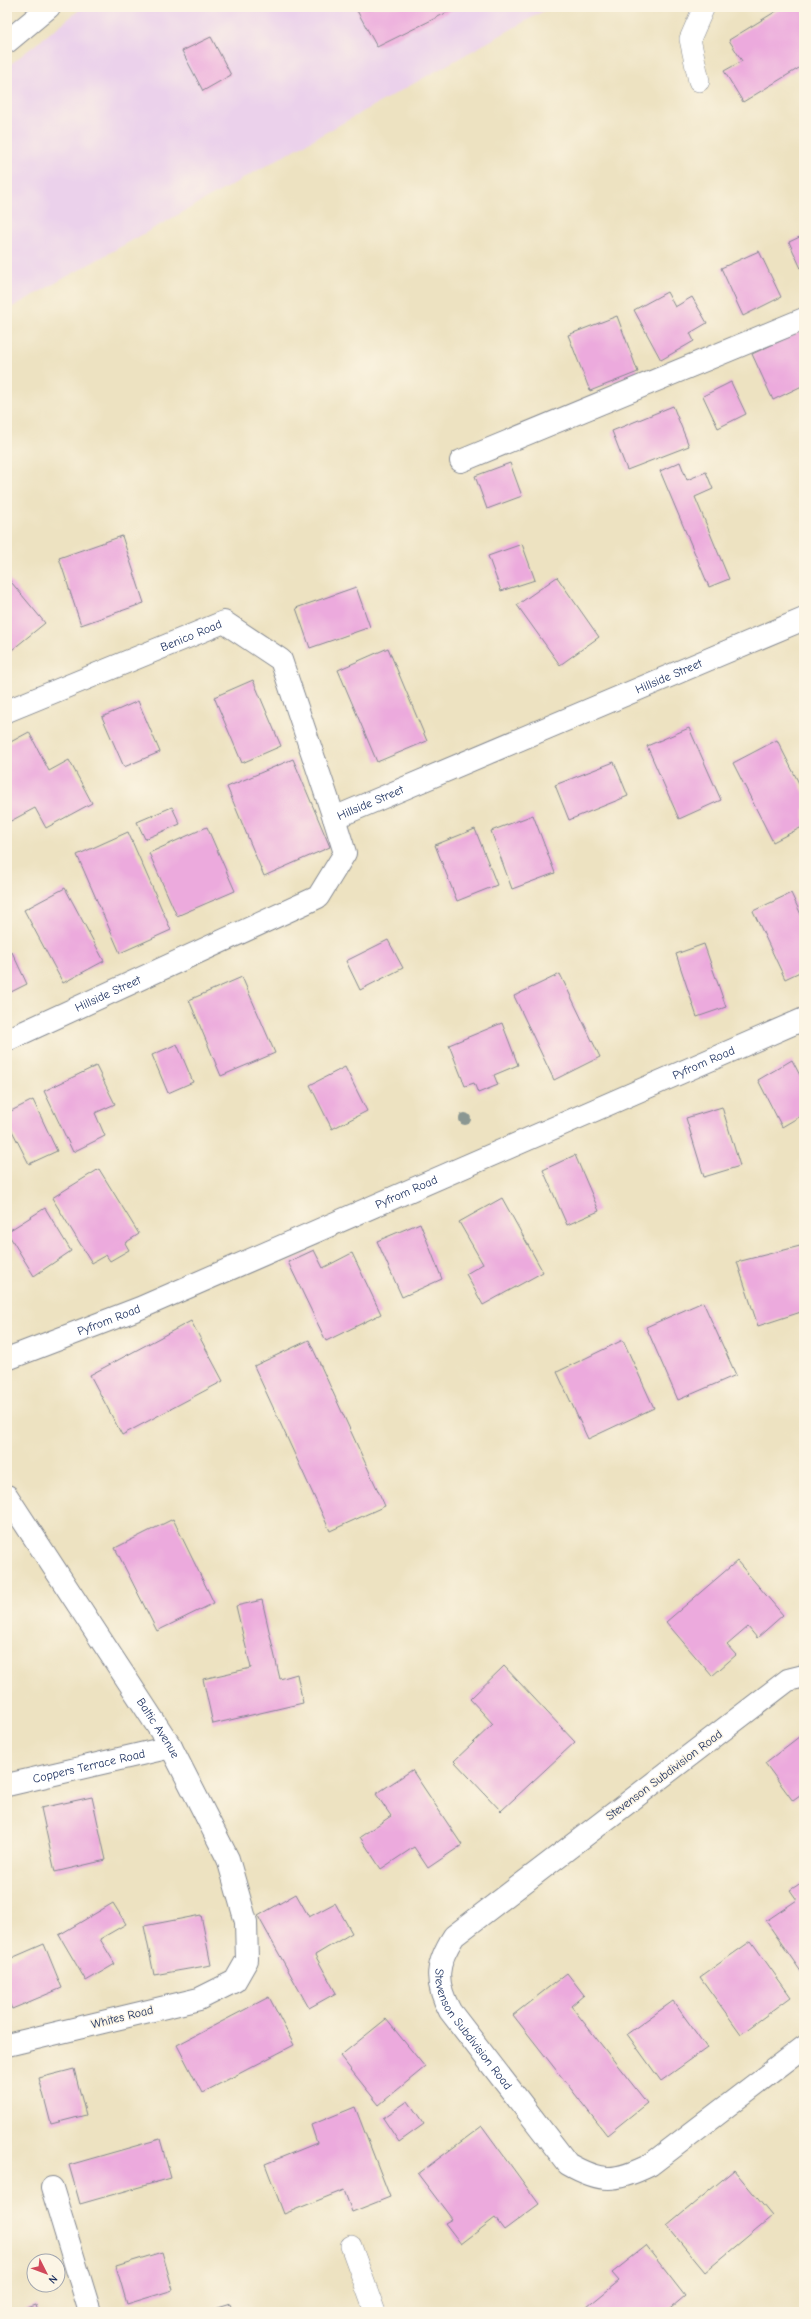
<svg xmlns="http://www.w3.org/2000/svg" width="811" height="2319" font-family="'Comic Neue',sans-serif">
<rect width="100%" height="100%" fill="#fcf5e5"/>
<filter id="ink" filterUnits="userSpaceOnUse"><feTurbulence type="fractalNoise" baseFrequency=".025" numOctaves="2"/><feDisplacementMap in="SourceGraphic" scale="8" xChannelSelector="R" yChannelSelector="G"/><feConvolveMatrix kernelMatrix="1 2 1 2 8 2 1 2 1" color-interpolation-filters="sRGB"/></filter>
<filter id="wash" filterUnits="userSpaceOnUse"><feTurbulence type="fractalNoise" baseFrequency=".012" numOctaves="4" result="noise"/><feDisplacementMap in="SourceGraphic" scale="16" xChannelSelector="R" yChannelSelector="G"/><feGaussianBlur stdDeviation="0.9" result="paint"/><feColorMatrix in="noise" values="0 0 0 0 0 0 0 0 0 0 0 0 0 0 0 0 0 1.4 0 .05"/><feComposite in="paint" operator="in"/></filter>
<g filter="url(#wash)">
<rect width="100%" height="100%" fill="#ede2c1"/>
<!-- built -->
<polygon fill="#ebd1eb" points="83,7 551,7 7,310 7,67"/>
<g id="blocks">
<!-- building -->
<g fill="#ecaadd">
<polygon points="355,7 458,7 377,47"/>
<polygon points="783,7 804,7 804,65 743,102 724,71 742,61 729,40"/>
<polygon points="211,37 231,75 203,91 182,51"/>
<polygon points="804,235 804,275 789,242"/>
<polygon points="759,251 781,297 743,316 721,268"/>
<polygon points="667,292 675,307 692,297 707,323 690,333 694,341 661,360 634,310"/>
<polygon points="617,316 638,372 590,391 568,335"/>
<polygon points="804,330 804,385 773,400 752,354"/>
<polygon points="731,382 746,414 718,428 703,396"/>
<polygon points="673,406 689,446 627,470 612,431"/>
<polygon points="680,462 687,480 706,472 713,489 695,497 729,579 709,587 660,471"/>
<polygon points="510,463 522,496 487,509 475,476"/>
<polygon points="122,536 144,603 81,625 59,558"/>
<polygon points="522,544 535,580 501,591 488,556"/>
<polygon points="7,577 45,623 7,654"/>
<polygon points="557,577 599,637 560,665 517,605"/>
<polygon points="356,587 370,627 310,648 296,608"/>
<polygon points="388,648 427,741 377,762 338,670"/>
<polygon points="253,680 281,746 242,763 214,697"/>
<polygon points="138,701 160,752 124,767 102,717"/>
<polygon points="689,728 721,800 679,819 647,746"/>
<polygon points="29,732 49,771 69,760 92,803 46,828 35,808 7,823 7,744"/>
<polygon points="777,740 804,793 804,826 773,842 733,763"/>
<polygon points="293,759 330,847 264,876 227,787"/>
<polygon points="614,762 628,796 569,820 555,785"/>
<polygon points="172,807 180,824 145,839 137,822"/>
<polygon points="533,815 555,873 512,889 491,831"/>
<polygon points="207,827 235,891 177,916 149,853"/>
<polygon points="475,829 497,885 457,901 435,845"/>
<polygon points="128,832 171,930 120,953 77,855"/>
<polygon points="65,888 104,961 63,983 24,910"/>
<polygon points="791,893 804,921 804,970 785,979 753,911"/>
<polygon points="388,940 403,968 360,990 346,961"/>
<polygon points="704,944 726,1007 697,1017 676,954"/>
<polygon points="12,952 27,984 7,994 7,954"/>
<polygon points="560,974 600,1057 554,1080 514,996"/>
<polygon points="242,977 275,1053 221,1076 189,1000"/>
<polygon points="502,1023 518,1065 494,1075 498,1085 478,1093 474,1083 465,1086 449,1045"/>
<polygon points="177,1044 193,1082 168,1093 152,1055"/>
<polygon points="792,1060 804,1083 804,1114 782,1127 758,1080"/>
<polygon points="96,1066 115,1104 95,1113 105,1136 73,1152 44,1091"/>
<polygon points="345,1067 367,1111 332,1129 310,1085"/>
<polygon points="33,1100 57,1151 29,1164 7,1121 7,1113"/>
<polygon points="722,1107 740,1166 704,1177 686,1118"/>
<polygon points="575,1155 599,1211 567,1225 543,1170"/>
<polygon points="99,1169 139,1234 125,1243 129,1250 110,1261 106,1255 92,1263 52,1198"/>
<polygon points="502,1198 543,1272 483,1305 466,1274 483,1264 459,1222"/>
<polygon points="45,1208 71,1251 34,1276 7,1232"/>
<polygon points="420,1223 442,1279 402,1297 377,1241"/>
<polygon points="804,1245 804,1311 758,1326 737,1262"/>
<polygon points="314,1250 323,1268 352,1253 381,1314 326,1341 288,1262"/>
<polygon points="703,1302 736,1375 678,1400 646,1327"/>
<polygon points="191,1321 223,1381 122,1435 90,1375"/>
<polygon points="309,1340 385,1506 330,1531 254,1366"/>
<polygon points="623,1340 654,1408 588,1439 557,1372"/>
<polygon points="173,1519 214,1603 157,1631 115,1548"/>
<polygon points="737,1561 783,1615 757,1638 748,1627 727,1645 736,1655 712,1676 666,1622"/>
<polygon points="262,1600 280,1679 297,1674 303,1703 213,1724 203,1679 251,1668 236,1606"/>
<polygon points="504,1666 575,1742 501,1811 454,1761 493,1724 470,1699"/>
<polygon points="804,1733 804,1793 793,1801 765,1763"/>
<polygon points="412,1770 462,1845 428,1868 414,1847 381,1869 360,1837 391,1816 376,1794"/>
<polygon points="92,1797 106,1860 55,1872 41,1808"/>
<polygon points="804,1881 804,1976 766,1921 797,1900 790,1890"/>
<polygon points="296,1894 309,1917 335,1903 352,1933 315,1955 336,1993 309,2008 258,1916"/>
<polygon points="113,1903 126,1924 100,1939 115,1964 86,1981 59,1935"/>
<polygon points="201,1915 211,1965 154,1975 144,1926"/>
<polygon points="751,1941 791,1997 741,2034 700,1977"/>
<polygon points="44,1944 62,1988 12,2009 7,1999 7,1960"/>
<polygon points="567,1973 584,1995 571,2006 647,2103 607,2135 513,2015"/>
<polygon points="269,1997 294,2045 202,2093 177,2045"/>
<polygon points="673,2001 707,2048 661,2081 627,2034"/>
<polygon points="386,2019 425,2067 379,2105 340,2056"/>
<polygon points="74,2069 86,2115 51,2124 39,2078"/>
<polygon points="408,2101 424,2124 399,2142 383,2118"/>
<polygon points="355,2107 390,2197 352,2212 344,2190 284,2214 265,2164 317,2143 311,2125"/>
<polygon points="482,2126 539,2204 504,2230 495,2218 461,2244 445,2223 452,2219 418,2174"/>
<polygon points="160,2139 171,2178 80,2204 69,2165"/>
<polygon points="734,2170 772,2216 705,2272 667,2226"/>
<polygon points="646,2246 685,2296 666,2312 591,2312 587,2307 619,2281 612,2273"/>
<polygon points="162,2252 173,2290 127,2304 116,2266"/>
<polygon points="230,2304 232,2312 204,2312"/>
<polygon points="36,2305 38,2312 16,2312"/>
</g>
</g>
</g>
<g filter="url(#ink)">
<use href="#blocks" fill-opacity="0" stroke="#848890" stroke-width="1"/>
<g fill="none" stroke-linecap="round" stroke-linejoin="round">
<defs>
<g id="service">
<polyline points="699,81 690,39 704,7"/>
<polyline points="351,2246 375,2312"/>
</g>
<g id="minor">
<polyline points="7,42 49,7"/>
<polyline points="461,461 804,319"/>
<path id="s1" d="M 7,711 L 224,622 L 281,660 L 334,818"/>
<path id="s2" d="M 7,1040 L 318,897 L 345,853 L 334,818 L 804,619"/>
<path id="s3" d="M 7,1496 L 171,1747 L 228,1859 L 246,1922 L 247,1960 L 235,1981 L 199,1999 L 7,2045"/>
<path id="s4" d="M 804,1676 L 788,1680 L 454,1936 C 436,1964 434,1981 450,2011 L 568,2164 C 601,2183 616,2182 650,2165 L 804,2047"/>
<path id="s5" d="M 7,1785 L 171,1747"/>
<polyline points="52,2188 90,2312"/>
</g>
<g id="tertiary">
<path id="s6" d="M 7,1359 L 140,1308 L 804,1019"/>
</g>
</defs>
<!-- service casing -->
<use href="#service" stroke="#848890" stroke-width="22"/>
<!-- minor casing -->
<use href="#minor" stroke="#848890" stroke-width="24"/>
<!-- tertiary casing -->
<use href="#tertiary" stroke="#848890" stroke-width="24"/>
<!-- service -->
<use href="#service" stroke="#fff" stroke-width="21"/>
<!-- minor -->
<use href="#minor" stroke="#fff" stroke-width="22"/>
<!-- tertiary -->
<use href="#tertiary" stroke="#fff" stroke-width="22"/>
</g>
<!-- trees -->
<circle fill="#8b9792" cx="465" cy="1119" r="6"/>
</g>
<g text-anchor="middle" stroke-width="3" stroke-linejoin="round" paint-order="stroke">
<!-- street labels -->
<g font-size="12" fill="#1b2f5e" stroke="#fcf5e5">
<text dy="4" stroke="none"><textPath href="#s1" startOffset="199">Benico Road</textPath></text>
<text dy="4" stroke="none"><textPath href="#s2" startOffset="794">Hillside Street</textPath></text>
<text dy="4" stroke="none"><textPath href="#s2" startOffset="470">Hillside Street</textPath></text>
<text dy="4" stroke="none"><textPath href="#s2" startOffset="111">Hillside Street</textPath></text>
<text dy="4" stroke="none"><textPath href="#s6" startOffset="757">Pyfrom Road</textPath></text>
<text dy="4" stroke="none"><textPath href="#s6" startOffset="433">Pyfrom Road</textPath></text>
<text dy="4" stroke="none"><textPath href="#s6" startOffset="109">Pyfrom Road</textPath></text>
<text dy="4" stroke="none"><textPath href="#s3" startOffset="277">Baltic Avenue</textPath></text>
<text dy="4" stroke="none"><textPath href="#s5" startOffset="84">Coppers Terrace Road</textPath></text>
<text transform="translate(664 1775) rotate(-37)" y="4">Stevenson Subdivision Road</text>
<text transform="translate(122 2017) rotate(-14)" y="4">Whites Road</text>
<text dy="4" stroke="none"><textPath href="#s4" startOffset="544">Stevenson Subdivision Road</textPath></text>
</g>
</g>
<!-- margin -->
<rect width="811" height="2319" fill="none" stroke="#fcf5e5" stroke-width="24"/>
<!-- north arrow -->
<g transform="translate(46 2273) rotate(132)"><circle r="19" fill="#fcf5e5" stroke="#a2a6af"/>
<path d="M0-3L7 15L0 10L-7 15Z" fill="#d1495b"/>
<text y="-6" font-size="11" font-weight="bold" text-anchor="middle" fill="#1b2f5e">N</text>
</g>
</svg>
